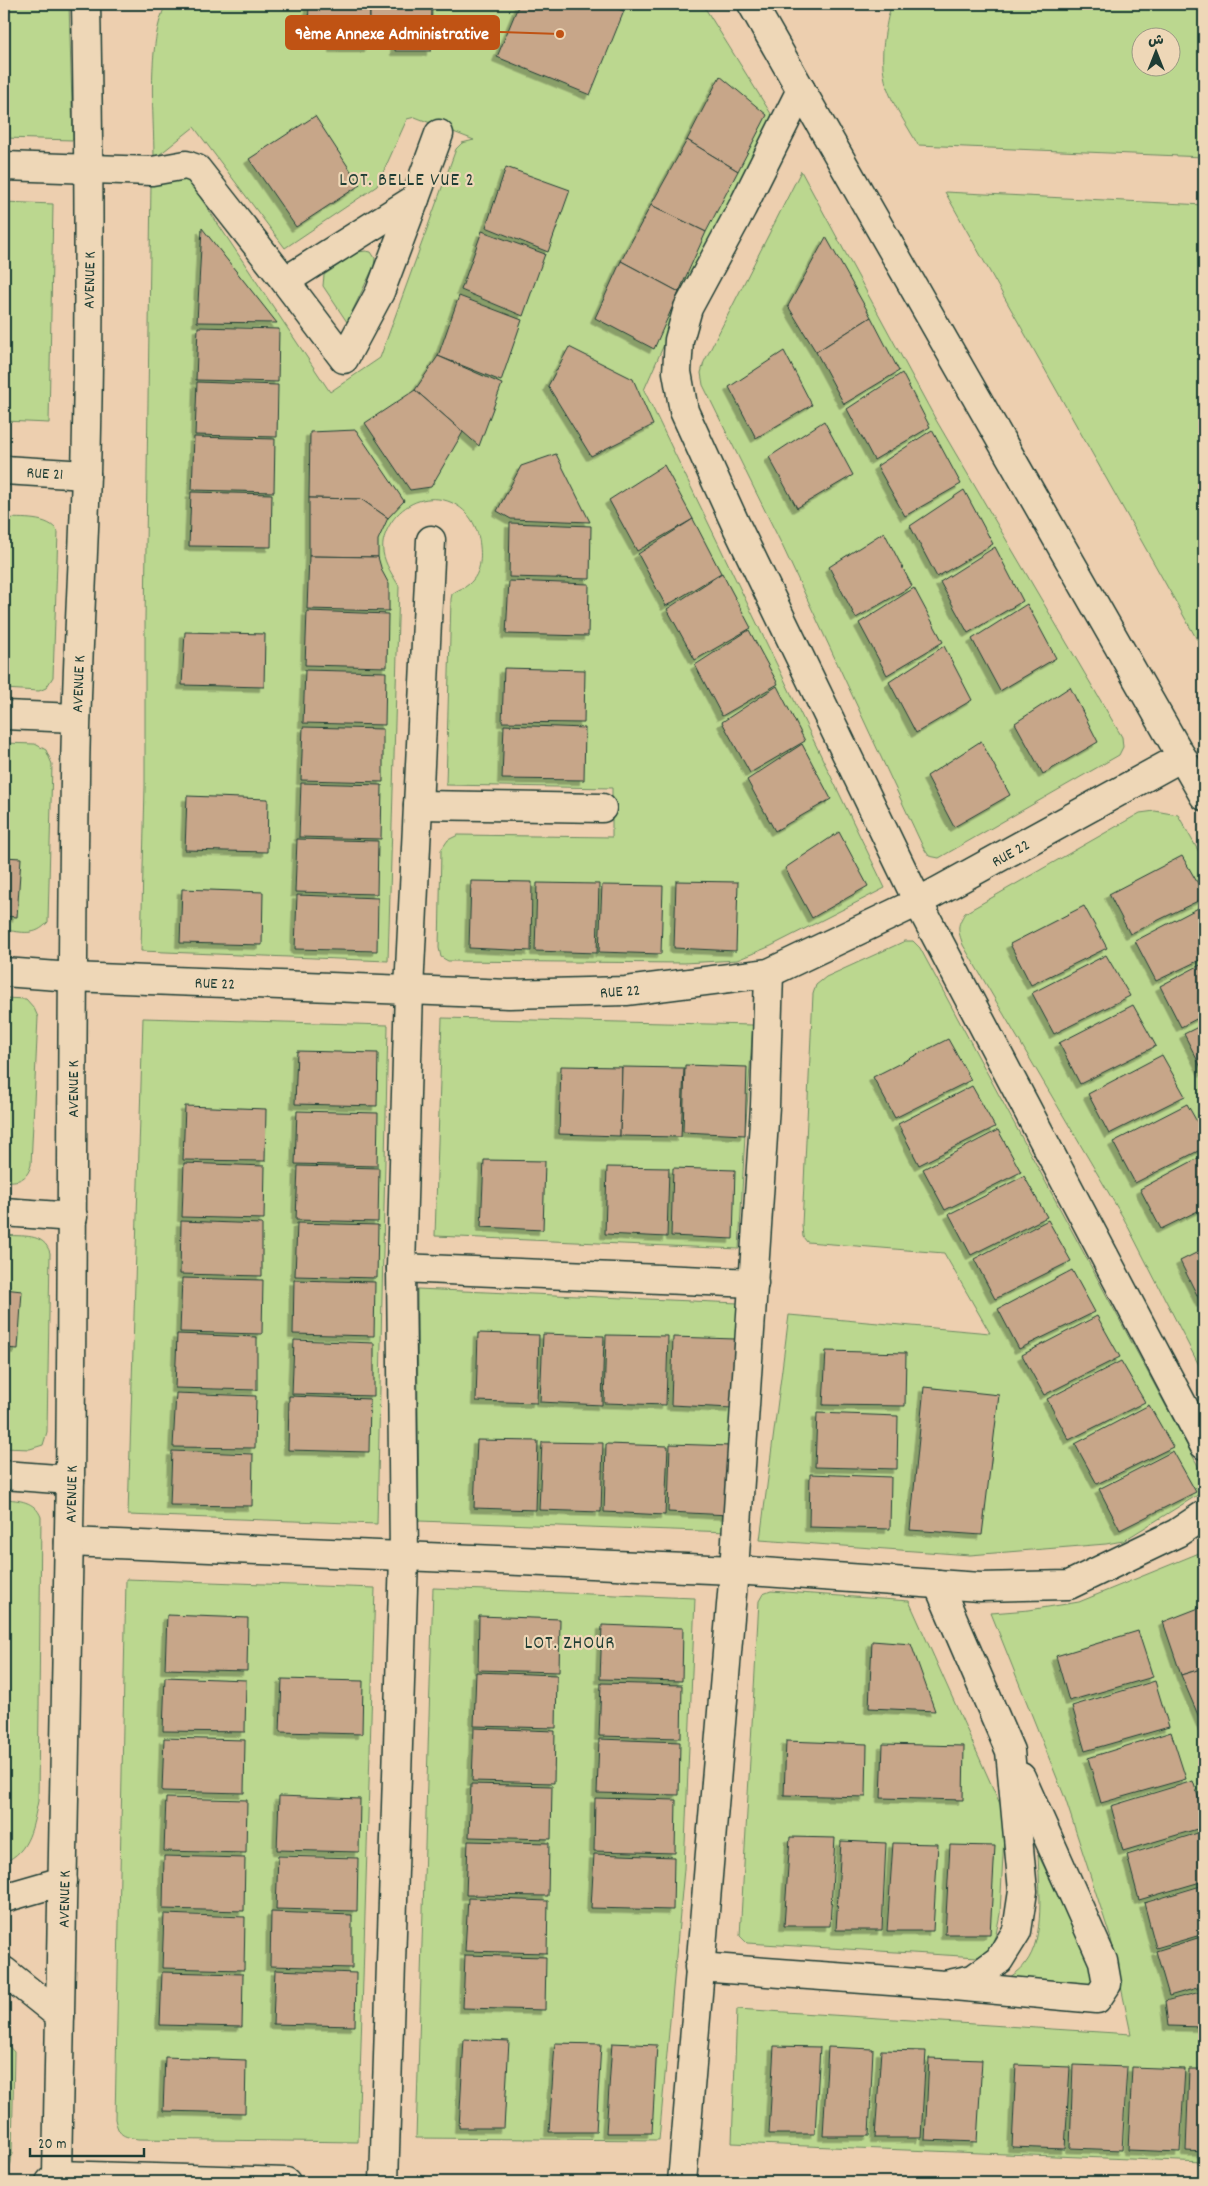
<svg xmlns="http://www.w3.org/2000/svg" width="1208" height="2186" font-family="Dekko,'Playpen Sans Arabic',sans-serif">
<defs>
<filter id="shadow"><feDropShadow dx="-4.5" dy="4.5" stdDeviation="0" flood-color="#0004"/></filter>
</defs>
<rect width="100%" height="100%" fill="#edcfaf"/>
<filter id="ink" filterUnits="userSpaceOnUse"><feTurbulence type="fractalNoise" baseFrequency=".02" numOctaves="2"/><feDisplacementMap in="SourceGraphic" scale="10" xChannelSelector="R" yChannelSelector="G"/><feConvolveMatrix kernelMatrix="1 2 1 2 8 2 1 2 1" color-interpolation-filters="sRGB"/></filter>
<g filter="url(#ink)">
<!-- green -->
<g fill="#bbd78f" stroke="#6d8a62" fill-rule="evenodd">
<polygon points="4,4 69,4 73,140 4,138"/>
<path d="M 166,4 L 700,4 L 705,8 L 773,117 L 684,299 L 644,390 L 885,888 L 771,946 L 737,960 L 684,963 L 448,961 L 441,957 L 439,948 L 441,850 L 448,840 L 458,835 L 612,837 L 612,788 L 446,785 L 451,599 L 452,594 C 456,591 460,589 465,587 C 482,576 482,557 479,539 C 469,489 408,485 387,530 C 384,537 382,543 383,552 C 385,564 393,576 399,586 L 388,961 L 141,951 L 145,786 L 145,620 L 151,183 L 182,179 L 190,182 L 330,392 L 380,358 L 456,149 L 462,143 L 474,140 L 415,117 L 407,119 L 377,186 L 285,248 L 194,127 L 154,159 C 154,112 146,46 166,4 Z"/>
<path d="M 893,4 L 1204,4 L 1204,157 L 918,145 C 894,102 876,86 885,33 C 887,23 888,12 893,4 ZM 1140,38 L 1170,38 L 1170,68 L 1140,68 Z"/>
<polygon points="801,171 936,420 1122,737 1123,747 1119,755 939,858 929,856 923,847 782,545 703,385 701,373 704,362"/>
<polygon points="945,192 1204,205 1204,652"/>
<polygon points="4,202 53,204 49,423 4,421"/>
<polygon points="366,251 371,252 375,258 374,266 347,322 323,286 324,275 358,252"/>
<path d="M 4,518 C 21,519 49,516 58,532 L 53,677 L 46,688 L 39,691 L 4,689 Z"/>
<path d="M 4,743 L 35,744 L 46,750 L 52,764 L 48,922 C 35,937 22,932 4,930 Z"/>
<path d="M 1155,811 L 1178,815 L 1204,861 L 1204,1375 L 1124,1219 L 963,945 C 958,930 956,927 965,913 L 1140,813 Z"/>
<polygon points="905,941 913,941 920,948 1204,1477 1204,1491 1123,1541 1106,1544 970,1555 760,1540 789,1315 990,1333 944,1253 807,1242 803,1237 802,1225 813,994 816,985 826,977"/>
<path d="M 4,998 L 26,999 L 34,1008 L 38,1017 L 31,1165 C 27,1180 18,1182 4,1181 Z"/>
<polygon points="143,1018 388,1025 377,1524 128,1515"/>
<polygon points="442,1018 753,1025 745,1135 739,1249 435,1236"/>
<path d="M 4,1235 C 22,1237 44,1232 50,1253 L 47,1432 L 43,1445 L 30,1449 L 4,1448 Z"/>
<polygon points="417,1289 738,1303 745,1311 729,1532 419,1521"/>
<path d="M 4,1499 C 19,1500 35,1501 41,1517 L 38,1801 C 33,1825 30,1852 4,1862 Z"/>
<polygon points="1204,1551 1204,2162 732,2143 737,2009 1131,2034 1111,1939 1065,1798 991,1613 1029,1610 1079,1602"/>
<path d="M 126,1579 L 375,1588 L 358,2142 L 138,2139 C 122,2136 119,2136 115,2119 Z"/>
<polygon points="433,1588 695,1598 684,1869 659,2140 416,2138"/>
<polygon points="771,1591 909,1601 1005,1815 1000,1914 996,1934 989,1951 978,1957 747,1943 740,1936 759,1601 763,1594"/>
<path d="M 1038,1854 L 1089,1961 L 1093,1981 L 1089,1985 L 1007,1979 C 1013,1975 1021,1970 1025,1964 C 1046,1938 1039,1886 1038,1854 Z"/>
<path d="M 4,2041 L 14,2052 L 12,2153 C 11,2162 11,2170 4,2177 Z"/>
</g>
<!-- building -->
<g fill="#c7a689" stroke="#1f3d34" filter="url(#shadow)">
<polygon points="309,4 370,4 369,48 333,48 334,28 308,28"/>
<polygon points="370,4 432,4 431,51 395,51 396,31 370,30"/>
<polygon points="519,4 581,4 586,6 586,4 605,4 624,11 590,95 497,57"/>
<polygon points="720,76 767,115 738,171 687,140"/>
<polygon points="315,116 360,185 296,227 249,159"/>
<polygon points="687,140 738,171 706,232 651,205"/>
<polygon points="506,167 570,190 548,252 486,227"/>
<polygon points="651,205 706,232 679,292 621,261"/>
<polygon points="4,212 8,212 4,247"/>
<polygon points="202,228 277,323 197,322"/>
<polygon points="482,231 545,254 523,316 461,290"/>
<polygon points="826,237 871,317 816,352 788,306"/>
<polygon points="621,261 679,292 654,349 595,318"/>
<polygon points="459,296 522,320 501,381 438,356"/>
<polygon points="871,317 899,371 844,404 816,352"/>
<polygon points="198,327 279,329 278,382 196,380"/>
<polygon points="569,347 633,379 653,425 591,456 548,386"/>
<polygon points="784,351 812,405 756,438 729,387"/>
<polygon points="438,356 502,384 479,446 415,390"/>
<polygon points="902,373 930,427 874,460 847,409"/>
<polygon points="197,382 278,385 277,437 195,435"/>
<polygon points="415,390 463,432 431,487 410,490 365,423"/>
<polygon points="824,421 853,475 797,508 769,457"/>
<polygon points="356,430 404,501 388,518 361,499 309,498 310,432"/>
<polygon points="932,430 961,484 905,516 877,466"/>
<polygon points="194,437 275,439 274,492 192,490"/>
<polygon points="556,454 590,522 511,519 497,511 521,466"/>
<polygon points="664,465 693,519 637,551 609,500"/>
<polygon points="964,490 993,544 937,577 910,526"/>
<polygon points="191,492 272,494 271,547 189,546"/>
<polygon points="309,498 361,499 388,518 378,540 378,557 309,556"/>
<polygon points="693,519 721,573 666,606 638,554"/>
<polygon points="510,523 591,526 590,579 509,577"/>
<polygon points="884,532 912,586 856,618 829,567"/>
<polygon points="995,547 1023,601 968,633 940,582"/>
<polygon points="309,556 378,557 382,571 389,584 389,611 307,609"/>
<polygon points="722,573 751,628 695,660 667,609"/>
<polygon points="509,581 589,584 588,636 506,634"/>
<polygon points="914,588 943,642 887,675 859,623"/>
<polygon points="1027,604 1056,658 1000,691 972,639"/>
<polygon points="307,611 388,614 387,667 305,665"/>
<polygon points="749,630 778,684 722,716 695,665"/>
<polygon points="185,632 265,634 264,687 182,685"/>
<polygon points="944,646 972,700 916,733 889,682"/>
<polygon points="504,668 585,670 584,723 502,722"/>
<polygon points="305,670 386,672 385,725 303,723"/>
<polygon points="777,686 805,741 750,773 722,722"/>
<polygon points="1070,687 1098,742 1043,774 1015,723"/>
<polygon points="504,725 585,728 584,780 502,779"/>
<polygon points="303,727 383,729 383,782 301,780"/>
<polygon points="981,741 1010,795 954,827 927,776"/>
<polygon points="802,744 831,799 775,831 747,780"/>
<polygon points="301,783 382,785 381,839 299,837"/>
<polygon points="187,796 268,799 267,852 185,850"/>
<polygon points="839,832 868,886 812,918 785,868"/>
<polygon points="297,839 378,841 377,894 295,892"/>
<polygon points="1182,856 1204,894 1204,898 1130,934 1109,894"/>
<polygon points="4,857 21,858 17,917 4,916"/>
<polygon points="471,881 532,882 531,951 469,948"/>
<polygon points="676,881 738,882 736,951 674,948"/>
<polygon points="537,883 599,884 597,953 535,951"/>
<polygon points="602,885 663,886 661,954 599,952"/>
<polygon points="182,889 263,892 262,945 180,943"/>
<polygon points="297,895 378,898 377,951 295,949"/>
<polygon points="1204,905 1204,958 1156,981 1135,941"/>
<polygon points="1084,906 1107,948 1031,985 1010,944"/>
<polygon points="1106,955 1130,996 1054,1034 1032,993"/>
<polygon points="1204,963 1204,1015 1181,1027 1160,986"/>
<polygon points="1133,1005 1156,1046 1080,1084 1059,1043"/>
<polygon points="1204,1024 1204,1073 1184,1034"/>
<polygon points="948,1039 971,1080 895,1118 873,1077"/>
<polygon points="297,1051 378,1053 377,1106 295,1104"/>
<polygon points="1162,1055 1185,1096 1109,1134 1088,1094"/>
<polygon points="685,1065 747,1067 745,1135 683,1132"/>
<polygon points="561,1066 622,1067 620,1136 559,1134"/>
<polygon points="622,1067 684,1068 681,1137 620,1136"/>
<polygon points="972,1086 995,1127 919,1165 898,1124"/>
<polygon points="1187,1104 1204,1134 1204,1148 1135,1183 1113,1142"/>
<polygon points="185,1106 266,1109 265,1161 183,1160"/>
<polygon points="297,1111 378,1113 377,1166 295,1164"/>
<polygon points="998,1130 1021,1172 945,1210 923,1169"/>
<polygon points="1204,1155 1204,1208 1161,1229 1140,1189"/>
<polygon points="484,1160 545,1161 543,1230 481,1227"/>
<polygon points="184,1163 265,1166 264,1219 182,1217"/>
<polygon points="298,1166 379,1168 378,1222 296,1220"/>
<polygon points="607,1167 669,1168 667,1237 605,1234"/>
<polygon points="673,1168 735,1170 733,1239 671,1236"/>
<polygon points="1024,1176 1047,1217 971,1255 949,1214"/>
<polygon points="1048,1220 1071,1261 995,1299 974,1259"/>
<polygon points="181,1221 262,1224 262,1276 180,1274"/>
<polygon points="297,1223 378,1225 377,1278 295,1276"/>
<polygon points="1204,1249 1204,1301 1201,1303 1180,1261"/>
<polygon points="1072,1270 1095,1312 1019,1349 998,1309"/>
<polygon points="182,1278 263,1280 262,1334 180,1332"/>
<polygon points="294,1280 375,1282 374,1336 293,1334"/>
<polygon points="4,1289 22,1291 18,1349 4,1348"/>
<polygon points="1097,1316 1120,1357 1044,1395 1022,1355"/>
<polygon points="478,1333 539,1335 537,1403 476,1401"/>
<polygon points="177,1334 257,1337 257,1390 175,1388"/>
<polygon points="543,1334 604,1336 602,1405 540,1402"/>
<polygon points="606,1335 668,1336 666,1405 604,1403"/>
<polygon points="673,1337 735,1339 732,1408 671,1405"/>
<polygon points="294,1340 374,1343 374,1396 292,1394"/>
<polygon points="826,1351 906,1353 905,1406 823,1405"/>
<polygon points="1121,1361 1145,1402 1069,1440 1047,1399"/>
<polygon points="924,1387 999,1395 982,1535 910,1530"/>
<polygon points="176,1393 256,1396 255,1448 173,1447"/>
<polygon points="289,1396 370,1399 369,1452 288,1450"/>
<polygon points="1149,1405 1173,1447 1097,1484 1075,1444"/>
<polygon points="817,1413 898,1416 897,1469 815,1467"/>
<polygon points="477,1440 538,1441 536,1510 474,1508"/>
<polygon points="542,1442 603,1443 601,1512 539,1510"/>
<polygon points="606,1444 668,1446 665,1515 604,1512"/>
<polygon points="670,1444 731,1446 729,1515 668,1512"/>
<polygon points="172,1451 253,1454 252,1506 170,1505"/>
<polygon points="1173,1451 1196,1492 1120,1530 1099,1489"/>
<polygon points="810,1474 891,1477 890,1529 809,1527"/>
<polygon points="1204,1606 1204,1668 1181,1675 1163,1622"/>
<polygon points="167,1615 248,1618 247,1671 165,1669"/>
<polygon points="479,1616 560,1619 559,1672 478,1670"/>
<polygon points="602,1625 683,1628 682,1681 600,1679"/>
<polygon points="1138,1631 1153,1677 1069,1701 1056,1656"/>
<polygon points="872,1641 911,1644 935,1711 869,1708"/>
<polygon points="1204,1668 1204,1729 1181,1675"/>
<polygon points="476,1672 557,1675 556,1728 474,1726"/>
<polygon points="165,1677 246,1680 245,1732 163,1731"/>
<polygon points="282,1679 363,1681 362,1734 280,1732"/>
<polygon points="1155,1681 1169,1727 1085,1751 1072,1706"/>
<polygon points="601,1683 682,1685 681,1738 599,1736"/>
<polygon points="474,1728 555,1731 554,1783 472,1781"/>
<polygon points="1171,1732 1186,1779 1101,1803 1088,1758"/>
<polygon points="164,1738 245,1740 244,1793 162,1791"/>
<polygon points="599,1739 680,1742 679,1795 597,1793"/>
<polygon points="786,1741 867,1744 866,1797 784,1795"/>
<polygon points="883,1744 964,1746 963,1800 881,1798"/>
<polygon points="1193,1781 1204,1815 1204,1827 1123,1851 1111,1806"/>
<polygon points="471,1784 552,1786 551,1839 469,1837"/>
<polygon points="279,1796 360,1799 359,1852 277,1850"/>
<polygon points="166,1798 247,1800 246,1853 164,1851"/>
<polygon points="595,1798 676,1800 675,1853 594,1851"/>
<polygon points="1204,1831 1204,1881 1139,1900 1127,1855"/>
<polygon points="790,1837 835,1838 830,1926 784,1926"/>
<polygon points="468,1841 549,1843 548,1896 466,1895"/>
<polygon points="841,1841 886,1843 882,1930 836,1930"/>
<polygon points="893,1843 938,1844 933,1931 887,1931"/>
<polygon points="950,1845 995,1846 990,1934 945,1934"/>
<polygon points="594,1854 674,1857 673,1910 591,1908"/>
<polygon points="164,1856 245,1858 244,1911 163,1909"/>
<polygon points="278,1856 358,1858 357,1911 276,1909"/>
<polygon points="1204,1885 1204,1934 1156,1948 1144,1903"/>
<polygon points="468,1898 548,1901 547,1953 465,1951"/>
<polygon points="271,1912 352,1915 352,1968 270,1966"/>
<polygon points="164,1914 245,1917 244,1970 162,1968"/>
<polygon points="1204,1936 1204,1986 1169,1996 1156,1951"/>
<polygon points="465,1955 546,1957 545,2010 463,2008"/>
<polygon points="275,1970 356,1973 355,2026 273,2024"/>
<polygon points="162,1972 243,1974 242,2027 160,2025"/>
<polygon points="1204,1991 1204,2027 1168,2026 1165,2001"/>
<polygon points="464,2039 509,2041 504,2128 459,2128"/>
<polygon points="555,2043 601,2044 596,2132 549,2132"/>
<polygon points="612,2043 657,2045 652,2133 606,2133"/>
<polygon points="774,2046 820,2047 815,2134 769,2134"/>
<polygon points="828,2047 873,2049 869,2136 823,2136"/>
<polygon points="881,2050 926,2051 921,2138 875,2138"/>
<polygon points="165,2057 246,2060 245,2113 163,2111"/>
<polygon points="929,2058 982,2060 977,2142 925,2140"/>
<polygon points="1016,2065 1070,2067 1065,2149 1012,2147"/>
<polygon points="1073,2065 1127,2067 1122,2150 1070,2148"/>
<polygon points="1132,2067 1185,2069 1180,2152 1128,2150"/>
<polygon points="1189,2069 1204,2069 1204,2152 1186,2151"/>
</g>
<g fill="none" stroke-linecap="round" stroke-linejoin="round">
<defs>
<g id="street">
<polyline points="752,4 801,90 742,208 688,308 679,340 677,372 684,411 735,523 918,902 1204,1445"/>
<polyline points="801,90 1204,796"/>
<polyline points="4,166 152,171 186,165 197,169 285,281 344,359 380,292 415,199"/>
<polyline points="285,281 415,199 439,134"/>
<polyline points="4,470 86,475"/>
<polyline points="4,715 76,718"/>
<polyline points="418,805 602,808"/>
<polyline points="4,972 72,977 509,994 626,991 769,973 918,902 1182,757"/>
<polyline points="4,1212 73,1217"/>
<polyline points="401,1268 754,1283"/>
<polyline points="4,1475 70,1480"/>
<polyline points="69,1542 734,1570 980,1587 1069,1585 1177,1533 1204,1515"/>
<polyline points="4,1898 63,1881"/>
<polyline points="699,1967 945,1985 973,1979 999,1960 1017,1931 1023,1891 1010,1751 938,1584"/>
<polyline points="4,1971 60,2016"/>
<polyline points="954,1986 1097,1999 1107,1984 1103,1961 1021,1777"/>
<path d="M 57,2175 C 61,1942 67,1709 70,1477 C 73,1244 71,1011 75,778 C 76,676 83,575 86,473 C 90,317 89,160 86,4"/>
<polyline points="50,2182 57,2175 286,2182"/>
<polyline points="384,2182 404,1557 401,1268 409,990 431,540"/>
<polyline points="682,2182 734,1570 765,1106 769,973"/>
</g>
</defs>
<!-- street casing -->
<use href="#street" stroke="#1f3d34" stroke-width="31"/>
<!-- street -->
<use href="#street" stroke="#eed7b7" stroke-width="28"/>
</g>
</g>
<g text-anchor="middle" stroke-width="4.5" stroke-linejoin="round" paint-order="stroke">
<!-- street labels -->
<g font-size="16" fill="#1f3d34" stroke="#eed7b7">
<text transform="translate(88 280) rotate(-89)" y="6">AVENUE K</text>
<text transform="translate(45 472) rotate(3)" y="6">RUE 21</text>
<text transform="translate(77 684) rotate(-88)" y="6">AVENUE K</text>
<text transform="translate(1010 852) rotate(-29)" y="6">RUE 22</text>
<text transform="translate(215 982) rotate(2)" y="6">RUE 22</text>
<text transform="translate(620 990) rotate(-4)" y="6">RUE 22</text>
<text transform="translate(72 1089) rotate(-90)" y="6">AVENUE K</text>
<text transform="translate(70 1494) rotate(-89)" y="6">AVENUE K</text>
<text transform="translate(63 1899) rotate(-89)" y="6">AVENUE K</text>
</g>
<!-- quarter labels -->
<g font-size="19" letter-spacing="1" fill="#1f3d34" stroke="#eed7b7">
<text x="407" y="185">LOT. BELLE VUE 2</text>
<text x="570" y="1648">LOT. ZHOUR</text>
</g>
</g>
<!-- callouts -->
<path fill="none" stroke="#c05314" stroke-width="2" d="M560 34L499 32"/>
<circle fill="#c05314" stroke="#eed7b7" stroke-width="2" cx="560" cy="34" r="5"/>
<rect fill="#c05314" stroke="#c05314" stroke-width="2" x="286" y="16" width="213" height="33" rx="5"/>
<g font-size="18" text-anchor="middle" font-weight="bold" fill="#fff">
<text x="392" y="39">9ème Annexe Administrative</text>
</g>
<!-- margin -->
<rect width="1208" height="2186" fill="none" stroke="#eed7b7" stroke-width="20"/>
<rect x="10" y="10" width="1188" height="2166" fill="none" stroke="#1f3d34" stroke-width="2" filter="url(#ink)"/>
<!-- north arrow -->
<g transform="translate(1156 52)"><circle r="24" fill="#eed7b7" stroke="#9b9983"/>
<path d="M0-4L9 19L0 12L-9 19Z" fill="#1f3d34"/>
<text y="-8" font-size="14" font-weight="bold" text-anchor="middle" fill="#1f3d34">ش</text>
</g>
<!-- scale -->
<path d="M30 2148v8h114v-8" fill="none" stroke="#1f3d34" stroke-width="2.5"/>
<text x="38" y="2148" font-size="15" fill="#1f3d34" stroke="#eed7b7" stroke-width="4" paint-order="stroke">20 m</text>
</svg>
